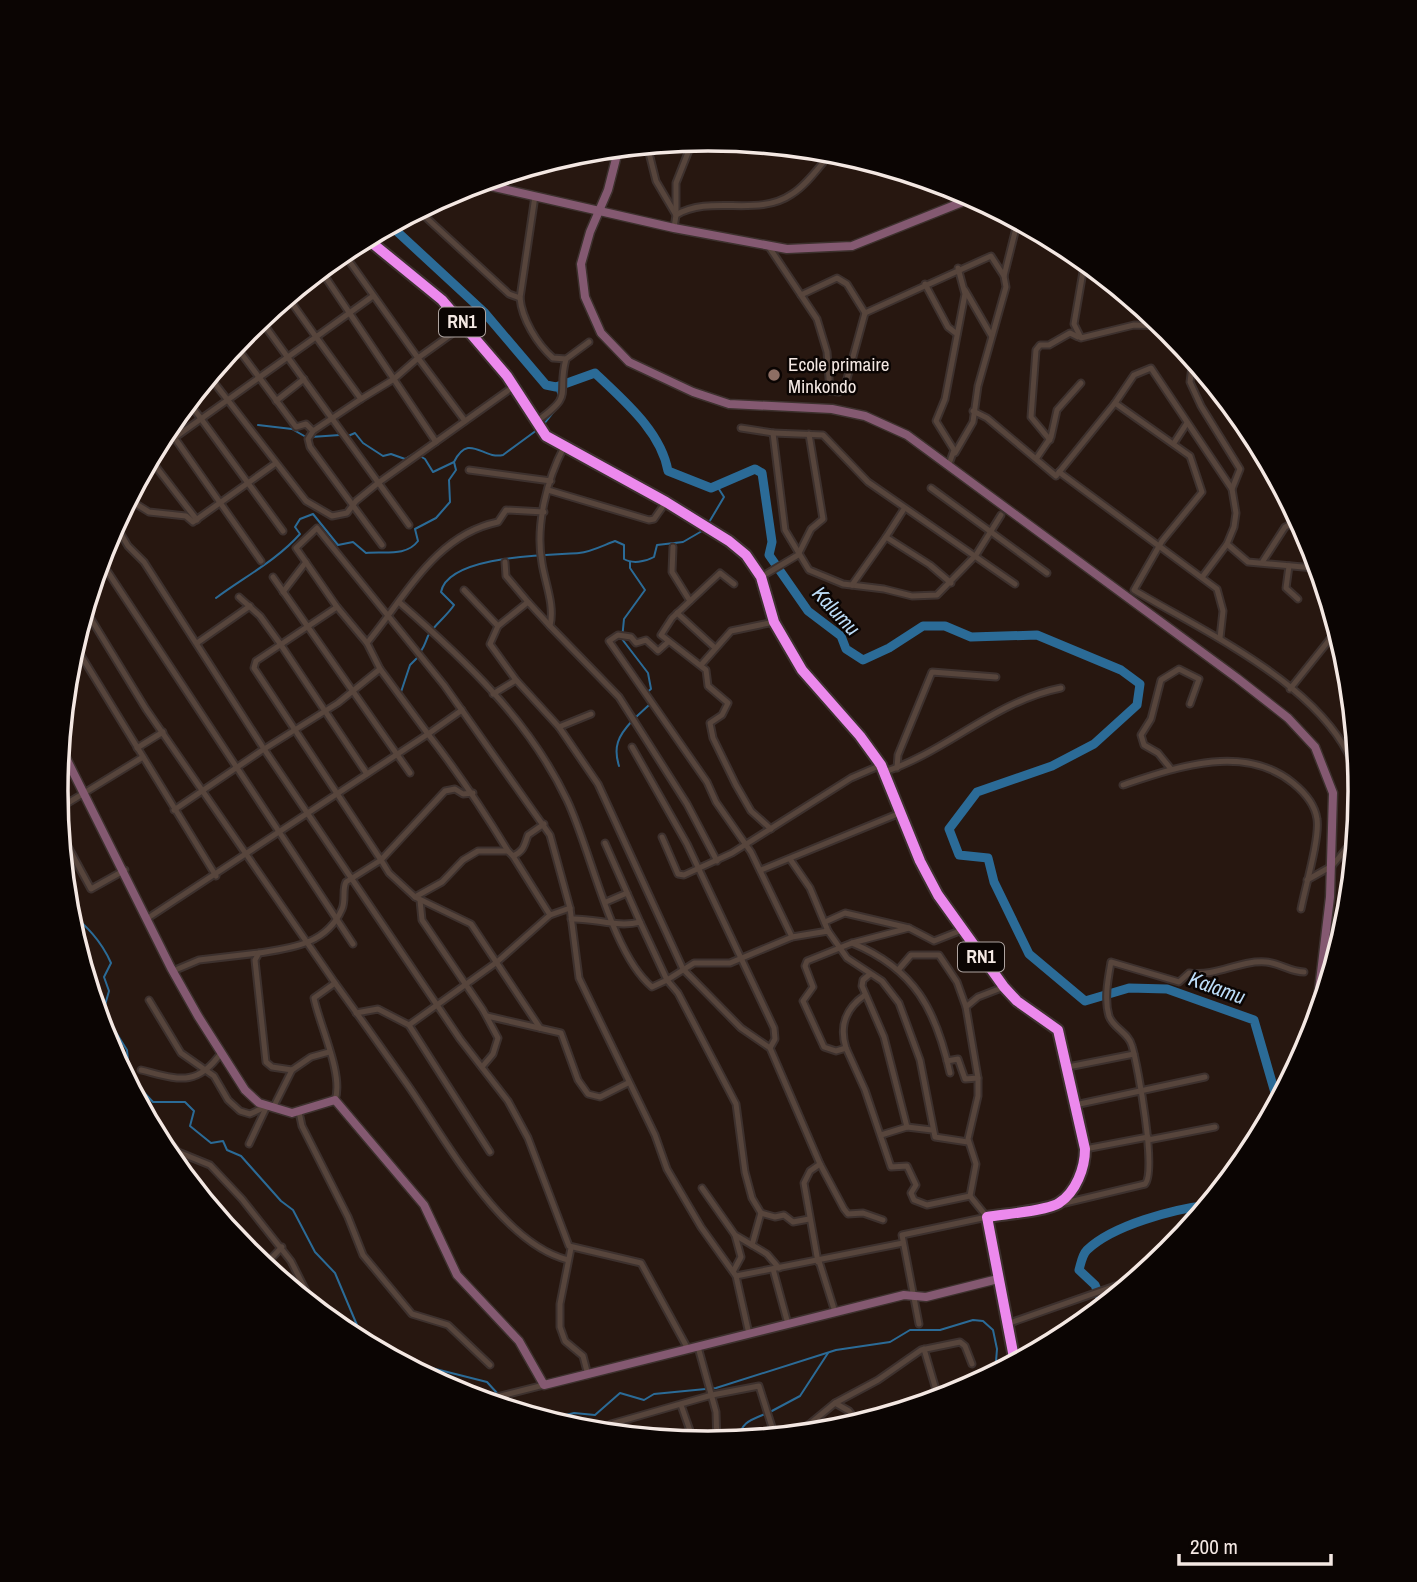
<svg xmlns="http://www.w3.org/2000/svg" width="1417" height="1582" font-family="'Archivo Narrow',sans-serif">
<rect width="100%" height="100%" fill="#271710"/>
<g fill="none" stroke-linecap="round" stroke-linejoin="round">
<!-- stream -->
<g stroke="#2b6b97" stroke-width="2">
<polyline points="556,387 559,396"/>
<polyline points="544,424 560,404"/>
<polyline points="258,425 292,429 306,437"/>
<polyline points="348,436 355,433 363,443 383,456 391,454 405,459 415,453 425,459 433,472 454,462"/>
<polyline points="311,437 340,435"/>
<polyline points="708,524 724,497 717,486"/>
<polyline points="630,562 630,568 645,590 624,619 622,639 648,673 651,689 646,693"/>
<path d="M 216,598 C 244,577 276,561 300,534 L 295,527 L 300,519 L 313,514 L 338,545 L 353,542 L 366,553 C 384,551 406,557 418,541 L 415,529 L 436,518 L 450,502 L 449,480 L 456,470 L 454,462 C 469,432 483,460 503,455 L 537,430"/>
<path d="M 421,651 C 425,645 425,643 428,636 C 433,626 447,616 454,605 L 441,592 C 448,555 549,555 579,553 C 591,552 604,545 615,541 L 624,545 L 624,559 C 632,564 645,562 654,557 L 657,545 L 683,542 L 702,531"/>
<polyline points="401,692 410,665 419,656"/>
<polyline points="636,717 649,705 649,701"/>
<path d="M 619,766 C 613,747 618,736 632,721"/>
<path d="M 68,910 C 86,926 101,940 111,963 L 104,977 L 109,991 L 103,1012 L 127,1050 L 129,1071 L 133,1081 L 153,1102 L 185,1102 L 194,1111 L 190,1126 L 211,1143 L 223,1141 L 227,1150 L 241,1156 L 281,1201 L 293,1210 L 315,1252 L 335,1273 L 362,1337 L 385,1355"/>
<polyline points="115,1058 127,1060"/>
<polyline points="392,1358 487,1382 497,1393"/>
<polyline points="500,1398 505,1408"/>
<polyline points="770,1412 800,1396 828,1353"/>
<polyline points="547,1420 574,1413 595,1415 620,1393 644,1400 654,1394 716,1388 836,1350 890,1342 910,1330 940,1330 973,1320 983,1321 993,1330 997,1349 995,1374"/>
<path d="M 739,1440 C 740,1423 750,1420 765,1414"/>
</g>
<!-- river -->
<g stroke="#2b6b97" stroke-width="9">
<path d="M 390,225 L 484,312 L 546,385 L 556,387 L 595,373 C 623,400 661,431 668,471 L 711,488 L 755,469 L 762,473 L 772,542 L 769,555 L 808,611 L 841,636 L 846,649 L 863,660 L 889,648 L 923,626 L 945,626 L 971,637 L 1037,635 L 1121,670 L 1140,684 L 1137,705 L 1094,744 L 1052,766 L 977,792 L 949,829 L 959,855 L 988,858 L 994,882 L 1029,954 L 1085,1001 L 1129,988 L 1167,989 L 1254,1020 L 1278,1103"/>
<path d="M 1104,1307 L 1095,1285 L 1079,1270 C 1081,1263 1082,1255 1087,1250 C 1113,1225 1174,1209 1209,1205"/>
</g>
<defs>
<g id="street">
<polyline points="647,145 656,181 676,215 674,228"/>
<polyline points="418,210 509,294 520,298 535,196"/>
<polyline points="676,214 676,183 693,140"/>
<path d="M 676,215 C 712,194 757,218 792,194 C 808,184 820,165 833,151"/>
<polyline points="769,247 817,319 827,352 830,391 839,392 845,386 865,313 991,256 1004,276 1006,287 978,386 973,422 955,453"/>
<polyline points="342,251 418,358 464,325"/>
<polyline points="1085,260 1074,324 1081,338 1134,325 1165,326"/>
<polyline points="320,269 436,442"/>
<polyline points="1004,276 1018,220"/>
<polyline points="925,284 948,327 957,334"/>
<polyline points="965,290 991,335"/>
<polyline points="801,295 837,278 847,284 865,313"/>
<polyline points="287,296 316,337 373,296"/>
<path d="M 520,298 C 522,319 537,344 553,358 L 566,359 L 589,342"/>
<polyline points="260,319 409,525"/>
<polyline points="1180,342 1179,349 1192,366 1190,382 1201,406 1240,469 1232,489"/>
<polyline points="235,345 296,427 306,424 313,431 361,399"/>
<polyline points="209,376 306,501 332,516 347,513 356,501 378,483 513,387"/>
<polyline points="188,401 283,531"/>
<polyline points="276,401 304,379"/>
<polyline points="1115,403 1134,375 1151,368 1232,489 1236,513 1234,527 1227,544 1203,576"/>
<path d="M 973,411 L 987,418 L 1056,476 L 1115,403 L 1190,456 L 1202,492 L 1162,541 L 1134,590 C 1209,635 1348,696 1361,793"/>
<path d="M 537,421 C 576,393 556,396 566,359"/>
<polyline points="167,427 261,561"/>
<polyline points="741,428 773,433 785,530 809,570 843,584 884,589 912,596 937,595 976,555 1001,515"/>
<polyline points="313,431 308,439 310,447 382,545"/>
<polyline points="773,433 823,435 868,482 1015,584"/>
<polyline points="1050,440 1031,417 1036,350 1040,345 1049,345 1070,333 1078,337"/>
<polyline points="1174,443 1187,423"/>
<path d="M 564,447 C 547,479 535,526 542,563 C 545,583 555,605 550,626 L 619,697 L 687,804 L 717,861"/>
<polyline points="153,453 316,337 361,399 394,379 418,358 465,421"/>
<polyline points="150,459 197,520"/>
<polyline points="1036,459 1051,437 1057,410 1081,383"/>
<polyline points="949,464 954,450 936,421 945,399 965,294 958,268"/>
<polyline points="469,470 551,481"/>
<polyline points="1059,472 1217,589 1223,611 1220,638"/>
<polyline points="931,488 1047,573"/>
<polyline points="548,490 649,520 654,519 666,502"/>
<polyline points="904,509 886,537 930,565 951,583"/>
<polyline points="121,512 136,504 149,512 186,516 193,522 276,463"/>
<polyline points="115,524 128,546 144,562 264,749 460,1039 508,1101 528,1138 569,1246 641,1263 688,1349"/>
<polyline points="1227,544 1248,562 1314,568"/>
<polyline points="673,547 672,572 690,601"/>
<polyline points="100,560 353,944"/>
<polyline points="1263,561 1285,527 1300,520"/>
<polyline points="505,562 506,576 528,602"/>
<polyline points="1289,566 1286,588 1298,599"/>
<polyline points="273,577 410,773"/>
<polyline points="761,577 798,555 811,529 823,519 809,434"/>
<polyline points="734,584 720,573 672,618 661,635 706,670 708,686 728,703 722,715 710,723 713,738 736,785 751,811 771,829"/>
<polyline points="852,585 886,537"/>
<polyline points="464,590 498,626 490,644 516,680"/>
<polyline points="283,592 306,562"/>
<polyline points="239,597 260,616 281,645 367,774"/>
<path d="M 400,603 C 465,660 529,720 567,800 C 591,850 611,953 652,987 L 667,980 L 678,993 L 736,1104 L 745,1172 L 752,1198 L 761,1213 L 752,1245 L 767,1254 L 779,1268"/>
<polyline points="677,613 714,647"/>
<path d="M 88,614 L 146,709 L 335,983 L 314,998 C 319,1024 344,1075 335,1100"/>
<polyline points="83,617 90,612 87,603"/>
<polyline points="498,626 528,602 550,626"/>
<polyline points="668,642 658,651 646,640 636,643 631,637 618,635 609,641 707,782 716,802 751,852 792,937"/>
<polyline points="197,643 250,606"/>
<path d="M 367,643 C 406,596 435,535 498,522 L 506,510 L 544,512"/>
<polyline points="74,644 216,876"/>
<polyline points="701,665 731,631 774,622"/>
<polyline points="380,669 428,734 462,710"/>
<polyline points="1290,689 1338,629 1335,619"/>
<polyline points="493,694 516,680 559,727 598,784 683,969 741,1028 770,1048 820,1164 844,1209 848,1214 863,1213 883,1220"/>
<polyline points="559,727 591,714"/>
<polyline points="632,747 687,844 774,1028 775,1039 770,1048"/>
<polyline points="137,748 163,732"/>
<polyline points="897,768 898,755 932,672 996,677"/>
<polyline points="1171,769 1158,753 1144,745 1141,735 1151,719 1161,680 1179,669 1199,679 1190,704"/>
<path d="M 884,772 C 946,752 995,701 1061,688"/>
<path d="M 1123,785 C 1177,767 1244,743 1293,783 C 1304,792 1315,804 1317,819 C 1320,838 1305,888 1301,909"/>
<polyline points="473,793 463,794 455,789 445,791 381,860 254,668 256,661 337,607 296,548 317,528 444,685 550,835 570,908 579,978 655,1135 667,1169 701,1227 736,1276 749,1334"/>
<polyline points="58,809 143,757"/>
<polyline points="174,810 261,751 338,703 380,669 367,643 337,607"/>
<polyline points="60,832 91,889 125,870"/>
<polyline points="662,837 678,874 684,875 732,853 851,778 881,765"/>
<polyline points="605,843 640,922"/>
<polyline points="513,856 550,915"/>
<polyline points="790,859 810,888 828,931"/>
<polyline points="761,870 900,813"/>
<polyline points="1307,880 1332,866 1356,837"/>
<path d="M 415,897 L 442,882 L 463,860 L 478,851 L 508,851 L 513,856 C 524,851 524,846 528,835 L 544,824"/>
<polyline points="420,900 422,920 483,1010 498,1038 493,1054 482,1067"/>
<polyline points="606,902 627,893"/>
<path d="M 148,918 L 428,734 C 458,772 483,810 508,851"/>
<path d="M 571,919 C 596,918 617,928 640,922 L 667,980 L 694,963 L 730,963 L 792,937 L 828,931 L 847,958 L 882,981 L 899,1003 L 920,1060 L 935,1137 L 968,1142"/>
<polyline points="825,922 845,913 909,928"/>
<polyline points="962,930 934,941 909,928 852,943 807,961 805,966 813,987 803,1001 824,1047 836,1051 846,1048 865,1090 891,1167 907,1166 916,1185 911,1193 914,1200 927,1205 970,1196"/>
<path d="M 852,943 C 915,969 936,1010 950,1073"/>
<polyline points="899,969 911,955 939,955 957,982 966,1007 978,1078 978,1096 968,1139 976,1164 970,1196 987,1217 902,1235 919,1324"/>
<polyline points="173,971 199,960 259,953"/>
<polyline points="870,974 863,980 862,986 884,1037 907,1127"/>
<path d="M 335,983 C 359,1016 383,1050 407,1084 C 445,1138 500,1243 568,1260"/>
<polyline points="149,1000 181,1053 214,1076 228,1100 240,1111 250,1114 267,1106"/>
<polyline points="966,1007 978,997 1004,987"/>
<polyline points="356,1013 378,1009 409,1025 497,962 550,915 570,908"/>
<polyline points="487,1016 561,1033 578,1080 588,1094 600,1097 628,1083"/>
<polyline points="409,1025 490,1152"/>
<path d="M 846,1048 C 839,1026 846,1008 865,995"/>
<path d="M 329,1052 L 311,1057 L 292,1070 L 272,1067 L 266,1062 L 255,960 L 259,953 C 292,948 327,944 342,909 C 346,900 342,890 346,882 L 381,860 L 389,873 L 415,897 L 471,924 L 540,1028"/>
<polyline points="947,1061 958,1059 965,1079 978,1078"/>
<polyline points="1068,1067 1134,1054"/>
<path d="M 141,1070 C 178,1079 196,1088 221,1053"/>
<polyline points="1075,1105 1205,1077"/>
<polyline points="273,1108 292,1070"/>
<polyline points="299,1112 302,1126 348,1217 363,1255 412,1314 448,1325 490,1365"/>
<polyline points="146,1116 178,1152 210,1165 242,1199 291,1261 314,1307"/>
<polyline points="881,1135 907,1127 932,1130"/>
<polyline points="1148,1140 1215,1127"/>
<polyline points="249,1144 267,1106"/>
<polyline points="1085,1149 1148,1137"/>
<polyline points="702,1188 735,1235 752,1245"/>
<path d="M 1065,1203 L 1145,1184 C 1157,1172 1138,1066 1132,1046 C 1129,1033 1113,1028 1109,1016 C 1104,999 1108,979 1111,962 L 1179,982 L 1189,973 C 1217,977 1239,960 1266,962 C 1280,963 1290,972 1304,972"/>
<polyline points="761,1213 775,1217 784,1215 793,1222 809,1219"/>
<polyline points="571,1248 560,1304 560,1327 565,1341 583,1356 588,1375"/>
<polyline points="819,1261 835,1312"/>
<polyline points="818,1262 804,1183 810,1171 820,1164"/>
<polyline points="264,1266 282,1247"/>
<polyline points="773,1269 788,1324"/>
<polyline points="734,1270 741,1257 735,1235"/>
<polyline points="736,1276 903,1243"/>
<polyline points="1007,1324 1138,1278"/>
<polyline points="698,1347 716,1412 717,1443"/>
<polyline points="924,1349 939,1400"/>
<polyline points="481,1401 544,1385"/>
<polyline points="835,1403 849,1411 859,1424"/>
<polyline points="681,1405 694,1442"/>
<polyline points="599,1433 611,1424 712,1395 759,1386 772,1427"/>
<polyline points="789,1436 806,1427 835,1403 878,1380 921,1350 960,1342 965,1346 972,1364"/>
</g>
<g id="secondary">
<polyline points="619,147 608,190 590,232 581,264 585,297 601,333 629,362 693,392 729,404 832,409 865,416 907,435 1237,678 1288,718 1315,747 1333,793 1330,897 1314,1032"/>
<polyline points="477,183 674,228 787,249 852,246 975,197"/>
<polyline points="60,746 171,968 198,1016 245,1090 259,1103 292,1113 335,1100 424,1205 457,1275 519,1341 544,1385 904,1295 926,1297 998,1279"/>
</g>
<path id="highway" d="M 366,238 L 442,300 L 507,376 L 546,436 L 666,502 L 729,541 L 746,555 L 761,577 L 774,622 L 802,670 L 860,736 L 881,765 L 920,861 L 938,895 L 1004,987 L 1017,1001 L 1058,1030 L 1085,1149 C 1085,1168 1076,1192 1059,1203 C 1047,1211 1004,1214 987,1217 L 1015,1363"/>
</defs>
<!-- street casing -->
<use href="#street" stroke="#3d312e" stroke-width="9"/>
<!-- secondary casing -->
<use href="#secondary" stroke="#3d312e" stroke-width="11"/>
<!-- highway casing -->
<use href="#highway" stroke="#3d312e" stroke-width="14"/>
<!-- street -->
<use href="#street" stroke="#57453c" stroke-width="5"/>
<!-- secondary -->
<use href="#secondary" stroke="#845971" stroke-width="8"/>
<!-- highway -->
<use href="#highway" stroke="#ec89ed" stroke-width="10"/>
</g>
<!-- markers -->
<circle fill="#8d6e63" stroke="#0b0503" stroke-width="2.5" cx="774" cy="375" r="7"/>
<g text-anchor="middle" stroke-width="5" stroke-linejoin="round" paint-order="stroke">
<!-- shield labels -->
<g fill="#0b0503" stroke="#aea4a0" stroke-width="2">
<rect x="439" y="307.5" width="46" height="29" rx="5"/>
<rect x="958" y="942.5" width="46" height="29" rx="5"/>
</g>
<g font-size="18" font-weight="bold" fill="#f4e8e3">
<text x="462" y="328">RN1</text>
<text x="981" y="963">RN1</text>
</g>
<!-- poi labels -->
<g font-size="19" fill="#f4e8e3" stroke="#0b0503" text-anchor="start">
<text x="788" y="371">Ecole primaire<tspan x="788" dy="22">Minkondo</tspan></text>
</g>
<!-- water labels -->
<g font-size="21" font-style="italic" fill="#bdddf8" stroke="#0b0503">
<text transform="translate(836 611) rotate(47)" y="7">Kalumu</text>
<text transform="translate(1217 988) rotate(20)" y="7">Kalamu</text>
</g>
</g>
<!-- crop -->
<path d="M0 0H1417V1582H0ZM68 791a640 640 0 1 1 1280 0a640 640 0 1 1-1280 0Z" fill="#0b0503" fill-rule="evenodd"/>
<path fill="none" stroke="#f4e8e3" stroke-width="3.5" d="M68 791a640 640 0 1 1 1280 0a640 640 0 1 1-1280 0Z"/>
<!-- scale -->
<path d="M1179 1554v10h152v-10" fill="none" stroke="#f4e8e3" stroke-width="3.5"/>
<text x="1190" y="1554" font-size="21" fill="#f4e8e3" stroke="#0b0503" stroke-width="5" paint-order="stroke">200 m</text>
</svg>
